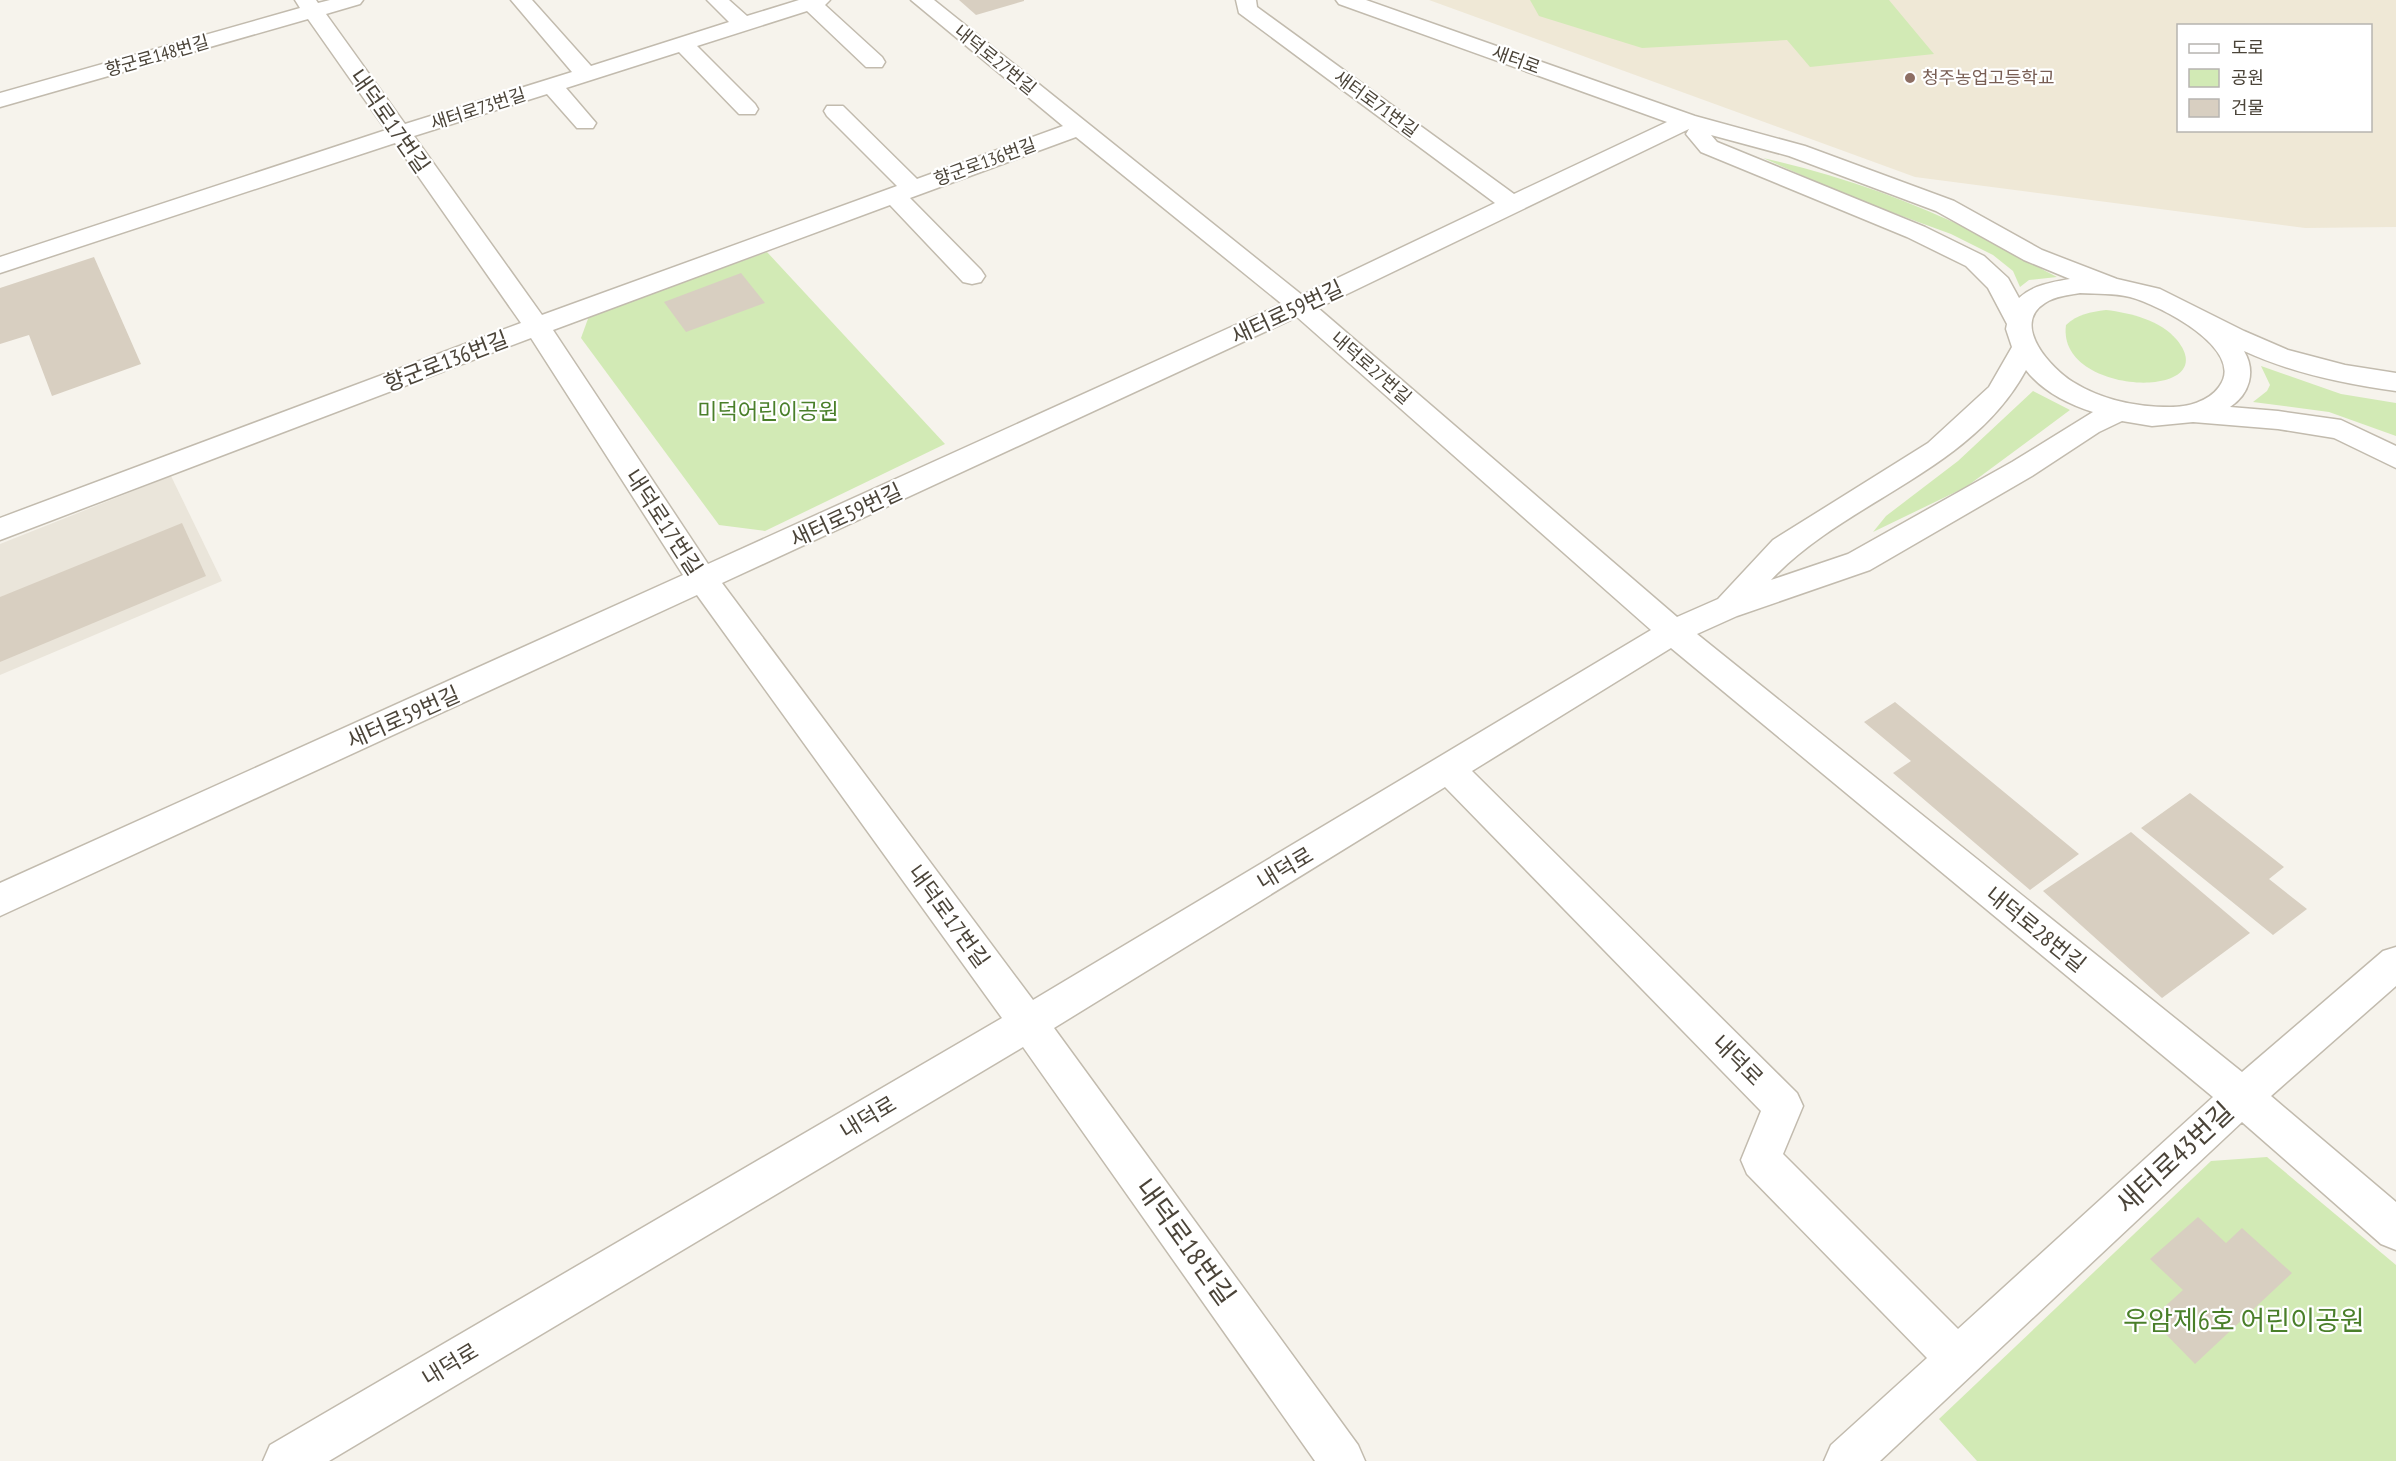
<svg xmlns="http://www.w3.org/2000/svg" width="2396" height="1461" font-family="'PT Sans Narrow','Noto Sans KR',sans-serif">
<rect width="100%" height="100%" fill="#f6f3ec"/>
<!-- residential -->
<polygon fill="#eae5da" points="171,476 222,581 0,675 0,544"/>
<!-- education -->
<path fill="#efe8d6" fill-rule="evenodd" d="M 1429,0 L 2396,0 L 2396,227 L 2305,228 L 1915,177 ZM 2178,26 L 2370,26 L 2370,130 L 2178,130 Z"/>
<!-- green -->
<g fill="#d2eab5">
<polygon points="1530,0 1889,0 1934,54 1810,67 1787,40 1642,48 1539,16"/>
<path d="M 1763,158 C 1836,174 1910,200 1976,233 C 2003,246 2030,263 2057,277 L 2029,280 L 2020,287 L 2013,271 L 1993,255 L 1951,234 L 1858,200 Z"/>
<polygon points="767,252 945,444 765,531 719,525 581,338 589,316"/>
<path d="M 2106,310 C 2131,313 2160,320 2177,340 C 2226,401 2056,397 2066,325 C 2078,314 2090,312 2106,310 Z"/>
<polygon points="2261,366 2341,394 2396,403 2396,436 2329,412 2253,402 2267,391 2270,385"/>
<polygon points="2033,391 2070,410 1966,487 1873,532 1886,516 1958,461"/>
<polygon points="2267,1157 2396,1265 2396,1461 1977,1461 1939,1419 2211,1161"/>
</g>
<!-- building -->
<g fill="#d8cfc1">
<polygon points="959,0 1024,0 1024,1 976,15"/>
<polygon points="94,257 141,364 52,396 29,335 0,344 0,288"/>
<polygon points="741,273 765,303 686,332 664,302"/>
<polygon points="182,523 206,576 0,662 0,597"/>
<polygon points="1895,702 2079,854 2030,890 1893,773 1911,761 1864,722"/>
<polygon points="2190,793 2284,867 2269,879 2307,909 2273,935 2141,828"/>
<polygon points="2131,832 2250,933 2162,998 2043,891"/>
<polygon points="2198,1217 2226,1243 2242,1228 2292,1273 2195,1364 2151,1319 2183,1290 2150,1259"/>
</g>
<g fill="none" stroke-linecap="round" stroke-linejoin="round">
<defs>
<path id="minor" d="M 295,0 L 316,0 L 318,3 L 330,0 L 363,0 L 360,4 L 326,14 L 405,124 L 572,72 L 511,0 L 532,0 L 591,66 L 729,22 L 707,0 L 729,0 L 747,16 L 799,0 L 830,0 L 825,5 L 882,57 L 885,62 L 882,67 L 866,67 L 807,11 L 697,46 L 755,104 L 758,109 L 755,114 L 739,114 L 679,52 L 566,88 L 596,123 L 593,128 L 577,128 L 547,94 L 414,136 L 542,315 L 897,186 L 827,116 L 824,111 L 827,106 L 843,106 L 917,179 L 1063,126 L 911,0 L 934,0 L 1302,295 L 1495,203 L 1239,13 L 1236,0 L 1256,0 L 1257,7 L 1514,194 L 1667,122 L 1339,4 L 1336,0 L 1366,0 L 1695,116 L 1805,146 L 1954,201 L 2042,250 L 2117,279 L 2160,289 L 2244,331 L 2288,350 L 2345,365 L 2396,373 L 2396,391 C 2344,384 2292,373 2244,351 C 2256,371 2250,394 2230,407 L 2278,411 L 2341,420 L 2396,446 L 2396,468 L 2334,438 L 2278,429 L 2193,422 L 2152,426 L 2122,421 L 2099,432 L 2032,476 L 1870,570 L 1737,616 L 1697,634 L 2242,1072 L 2383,951 L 2396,947 L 2396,986 L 2271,1096 L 2396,1202 L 2396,1250 L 2381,1244 L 2242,1122 L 1880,1461 L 1824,1461 L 1831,1445 L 1927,1358 L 1747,1174 L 1741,1160 L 1761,1111 L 1445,787 L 1054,1028 L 1358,1445 L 1365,1461 L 1315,1461 L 1023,1047 L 329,1461 L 263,1461 L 270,1445 L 1002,1018 L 697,595 L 0,916 L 0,883 L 683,575 L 531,338 L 0,540 L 0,518 L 521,323 L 395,143 L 0,273 L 0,257 L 386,130 L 308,19 L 0,107 L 0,93 L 300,8 ZM 1689,129 L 1686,134 L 1701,152 L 1907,237 L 1966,266 L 1988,288 L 2007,324 L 2006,329 L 2012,347 L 1989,387 L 1928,443 L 1773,540 L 1718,599 L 1677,617 L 1318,308 ZM 1711,135 L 1789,156 L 1936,211 L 2024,260 L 2070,279 C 2052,282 2033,285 2019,298 L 2008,278 L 1984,256 L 1925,227 L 1717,142 ZM 1076,137 L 1282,304 L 708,564 L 553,330 L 890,205 L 963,282 L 972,284 L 981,282 L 985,276 L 981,270 L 910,198 ZM 2080,293 C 2097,294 2114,293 2130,297 C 2157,304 2248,349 2219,387 C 2208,402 2187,407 2170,407 C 2136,407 2102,400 2073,382 C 2052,369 2010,325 2045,303 C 2055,296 2069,295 2080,293 ZM 1297,317 L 1651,630 L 1033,1000 L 722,583 ZM 2026,370 C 2042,391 2068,404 2093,412 L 2012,462 L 1848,554 L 1771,580 C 1846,500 1971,472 2026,370 ZM 1671,648 L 2213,1097 L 1958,1329 L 1783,1154 L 1803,1106 L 1797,1093 L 1472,771 Z"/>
</defs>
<!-- minor casing -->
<use href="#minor" stroke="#c2bbae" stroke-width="3"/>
<!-- minor -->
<use href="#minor" fill="#fff" fill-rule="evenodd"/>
</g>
<!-- markers -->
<circle fill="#8d6e63" stroke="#fff" stroke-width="2" cx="1910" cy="78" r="6"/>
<g text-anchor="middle" stroke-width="4.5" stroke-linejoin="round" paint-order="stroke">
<!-- far-street labels -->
<g font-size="18" fill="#4b4439" stroke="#fff">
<text transform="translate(157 56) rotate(-16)" y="6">향군로148번길</text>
<text transform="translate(995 60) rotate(39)" y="6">내덕로27번길</text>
<text transform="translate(1516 60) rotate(20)" y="6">새터로</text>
<text transform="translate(1376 104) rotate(36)" y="6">새터로71번길</text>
<text transform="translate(478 109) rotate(-18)" y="6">새터로73번길</text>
<text transform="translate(985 162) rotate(-20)" y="6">향군로136번길</text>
<text transform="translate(1371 368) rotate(41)" y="6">내덕로27번길</text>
</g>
<!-- far-education labels -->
<g font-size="18" fill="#785e54" stroke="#fff" text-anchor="start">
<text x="1922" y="84">청주농업고등학교</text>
</g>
<!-- street labels -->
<g font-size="22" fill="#4b4439" stroke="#fff">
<text transform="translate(390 121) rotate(55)" y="8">내덕로17번길</text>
<text transform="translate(1287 312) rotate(-25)" y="8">새터로59번길</text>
<text transform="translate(446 361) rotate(-21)" y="8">향군로136번길</text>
<text transform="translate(846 515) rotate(-25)" y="8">새터로59번길</text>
<text transform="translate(664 522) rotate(57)" y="8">내덕로17번길</text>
<text transform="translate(403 717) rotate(-24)" y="8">새터로59번길</text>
<text transform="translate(1285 868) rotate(-31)" y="8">내덕로</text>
<text transform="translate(949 916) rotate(54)" y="8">내덕로17번길</text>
<text transform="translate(2036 929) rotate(39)" y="8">내덕로28번길</text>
<text transform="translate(1738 1060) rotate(45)" y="8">내덕로</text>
<text transform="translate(868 1117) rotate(-31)" y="8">내덕로</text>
<text transform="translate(450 1364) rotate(-31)" y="8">내덕로</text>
</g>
<!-- park labels -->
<g font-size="22" fill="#4a7f2a" stroke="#fff">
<text x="768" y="419">미덕어린이공원</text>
</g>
<!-- near-street labels -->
<g font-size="27" fill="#4b4439" stroke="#fff">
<text transform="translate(2175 1158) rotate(-43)" y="9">새터로43번길</text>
<text transform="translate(1185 1242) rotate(54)" y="9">내덕로18번길</text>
</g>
<!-- near-park labels -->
<g font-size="27" fill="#4a7f2a" stroke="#fff">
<text x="2244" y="1330">우암제6호 어린이공원</text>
</g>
</g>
<!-- legend -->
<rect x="2177" y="24" width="195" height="108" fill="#ffffff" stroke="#b7b4b0" stroke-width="1.5"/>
<rect x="2189" y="44" width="30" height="9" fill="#ffffff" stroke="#b7b4b0" stroke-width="1.5"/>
<text x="2231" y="54" font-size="18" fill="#4b4439">도로</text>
<rect x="2189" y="69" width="30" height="18" fill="#d2eab5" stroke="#b7b4b0" stroke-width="1.5"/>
<text x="2231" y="84" font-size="18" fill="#4b4439">공원</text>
<rect x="2189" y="99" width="30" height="18" fill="#d8cfc1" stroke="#b7b4b0" stroke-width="1.5"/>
<text x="2231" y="114" font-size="18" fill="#4b4439">건물</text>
</svg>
